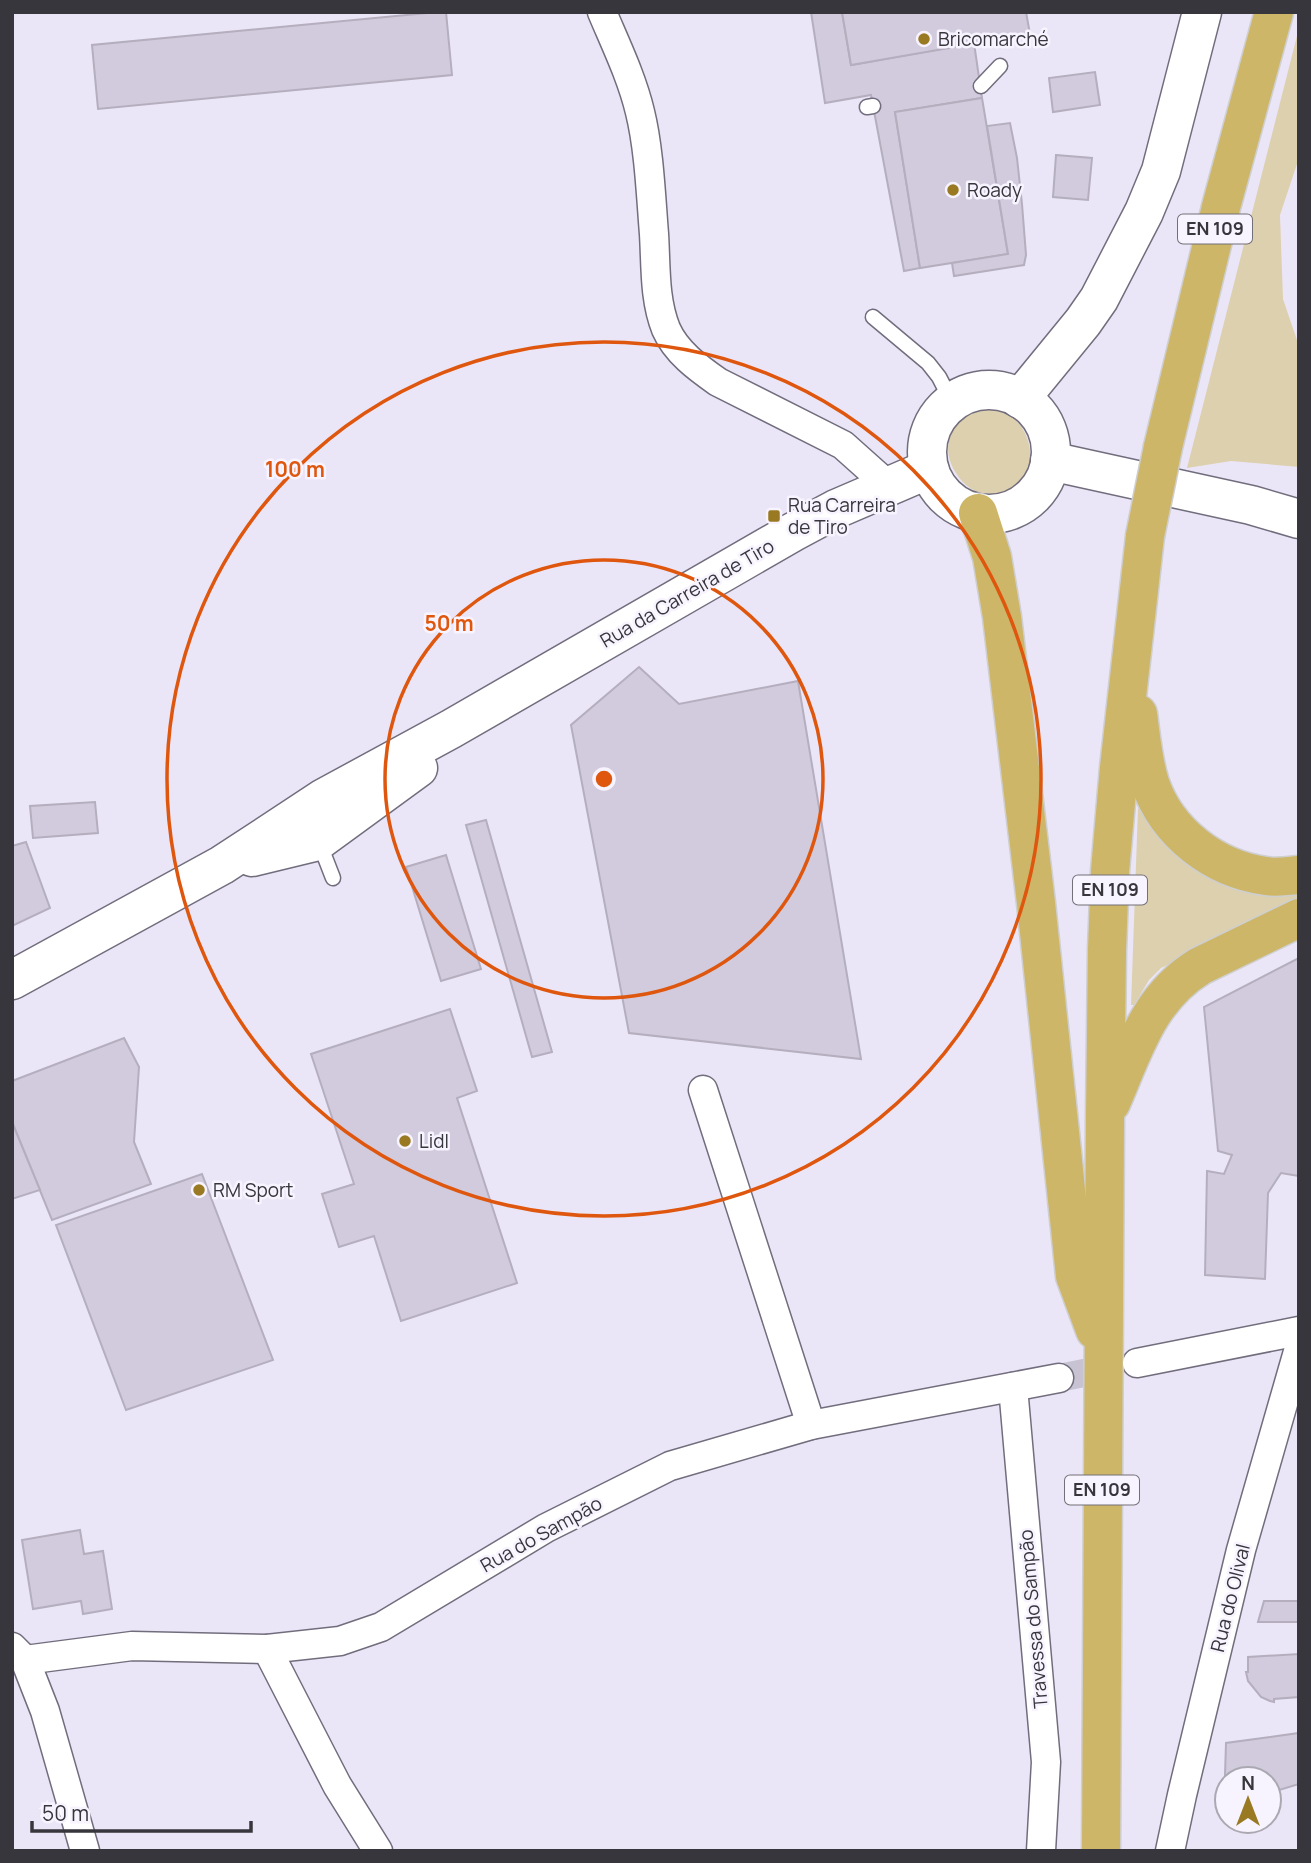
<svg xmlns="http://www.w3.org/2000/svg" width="1311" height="1863" font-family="Manrope,sans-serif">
<rect width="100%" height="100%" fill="#ebe6f7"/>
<!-- green -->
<g fill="#ddd0af">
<polygon points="1299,28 1299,158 1280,215 1283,299 1299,346 1299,467 1231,461 1187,468"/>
<path d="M 983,404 C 1040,410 1049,494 991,494 C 975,494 964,486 956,473 C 937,445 955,416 983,404 Z"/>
<polygon points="1138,808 1156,832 1299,890 1299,903 1161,968 1149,980 1134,1005 1131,1005"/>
</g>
<!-- building -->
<g fill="#d1cbdd" stroke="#b4aebf" stroke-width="2">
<polygon points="438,12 446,12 452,75 98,109 92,45"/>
<polygon points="811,12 842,12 851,65 974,43 982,98 895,112 920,268 904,271 871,95 825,103"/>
<polygon points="842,12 1026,12 1030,34 851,65"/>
<polygon points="1095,72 1100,105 1053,112 1049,78"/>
<polygon points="982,98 1008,254 920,268 895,112"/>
<polygon points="1010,123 1017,158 1022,204 1026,255 1024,265 954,276 952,263 1008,254 987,126"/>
<polygon points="1056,155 1092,158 1088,200 1053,197"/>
<polygon points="639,667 679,704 798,681 861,1059 629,1033 571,725"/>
<polygon points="95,802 98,833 33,838 30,806"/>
<polygon points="486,820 552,1052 532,1057 466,825"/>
<polygon points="26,842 50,908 12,926 12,846"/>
<polygon points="446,855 481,969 441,981 406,867"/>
<polygon points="1299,958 1299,1176 1281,1173 1268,1193 1265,1279 1205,1275 1207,1171 1224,1174 1232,1155 1218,1151 1204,1007"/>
<polygon points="450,1009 477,1091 457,1098 517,1283 401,1321 374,1236 339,1247 322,1194 354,1184 311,1054"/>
<polygon points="124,1038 139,1067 134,1142 151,1184 52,1220 12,1122 12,1081"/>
<polygon points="12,1122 40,1190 12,1199"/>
<polygon points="202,1174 273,1360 126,1410 56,1225"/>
<polygon points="80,1530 84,1554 103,1551 112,1609 83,1614 81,1601 33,1609 22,1540"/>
<polygon points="1264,1601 1299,1601 1299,1622 1258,1622"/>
<polygon points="1299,1654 1299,1697 1274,1699 1274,1702 1270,1701 1261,1697 1248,1681 1246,1672 1248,1672 1248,1657"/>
<polygon points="1299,1733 1299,1784 1269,1793 1269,1779 1227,1779 1227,1805 1224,1806 1226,1743"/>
</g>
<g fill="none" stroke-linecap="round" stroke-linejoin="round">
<!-- street-tunnel -->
<polyline stroke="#c7c3d2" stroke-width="28" stroke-dasharray="28 14" stroke-linecap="butt" points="1059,1378 1120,1366"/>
<defs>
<g id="lane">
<polyline points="981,86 1000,66"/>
<polyline points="867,107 873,106"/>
<polyline points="873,317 928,363 939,377 952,402"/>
<polyline points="319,842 333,878"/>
</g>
<g id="street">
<path d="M 602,12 C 616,45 632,78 640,112 C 649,148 651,197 654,234 C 656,266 654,299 666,329 C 676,352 698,368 718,382 L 843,445 L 890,487"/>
<polyline points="703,1090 811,1425"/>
<polyline points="1137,1363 1299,1331"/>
<polyline points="1013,1387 1046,1762 1041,1851"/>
<polyline points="12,1647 25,1660 45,1711 85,1851"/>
<polyline points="267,1649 337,1785 378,1851"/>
<polyline points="25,1660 132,1646 267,1649 340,1641 381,1627 546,1528 670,1466 811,1425 1059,1378"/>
<polyline points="1170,1851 1182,1795 1241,1550 1299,1348"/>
</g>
<g id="secondary">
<circle cx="989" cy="452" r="62"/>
<polyline points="1020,399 1083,322 1099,299 1144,212 1161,171 1202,12"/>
<polyline points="1050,461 1251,505 1299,519"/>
<polyline points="252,857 318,841 418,768"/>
<polyline points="12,980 222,865 324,798 451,729 793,532 836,509 929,469"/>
</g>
<g id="primary">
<polyline points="1163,447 1221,207 1274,12"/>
<polyline points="978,513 992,557 1002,617 1036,903 1075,1276 1095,1330"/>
<path d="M 1138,714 C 1141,736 1143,761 1150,783 C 1167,833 1214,869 1266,876 C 1277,878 1288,876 1299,875"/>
<path d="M 1111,1103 C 1134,1050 1148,998 1200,966 L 1299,918"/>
<polyline points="1101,1851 1105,1118 1107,950 1110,871 1119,768 1145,536"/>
</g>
</defs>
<!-- lane casing -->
<use href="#lane" stroke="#726d7d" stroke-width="17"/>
<!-- street casing -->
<use href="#street" stroke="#726d7d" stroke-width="31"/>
<!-- secondary casing -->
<use href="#secondary" stroke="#726d7d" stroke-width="41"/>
<!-- primary casing -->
<use href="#primary" stroke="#cfcfd0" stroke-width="41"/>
<!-- lane -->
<use href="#lane" stroke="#fff" stroke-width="14"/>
<!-- street -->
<use href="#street" stroke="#fff" stroke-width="28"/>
<!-- secondary -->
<use href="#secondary" stroke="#fff" stroke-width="38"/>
<!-- primary -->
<use href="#primary" stroke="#cdb668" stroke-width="38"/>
<defs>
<polyline id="primary-bridge" points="1145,536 1163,447"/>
</defs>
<!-- primary-bridge casing -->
<use href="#primary-bridge" stroke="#cfcfd0" stroke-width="41" stroke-linecap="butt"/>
<!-- primary-bridge -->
<use href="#primary-bridge" stroke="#cdb668" stroke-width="38"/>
</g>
<!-- distance rings -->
<g fill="none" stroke="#df570e" stroke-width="3.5">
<circle cx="604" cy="779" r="219"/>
<circle cx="604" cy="779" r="437"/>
</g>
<!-- markers -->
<g fill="#997a23" stroke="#f8f4ff" stroke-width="2.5">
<circle cx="924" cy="39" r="7"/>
<circle cx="953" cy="190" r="7"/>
<rect x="767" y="509" width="14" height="14" rx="3.5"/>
<circle cx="405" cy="1141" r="7"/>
<circle cx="199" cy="1190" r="7"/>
</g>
<g text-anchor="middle" stroke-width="5" stroke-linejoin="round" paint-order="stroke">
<!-- shield labels -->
<g fill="#f8f4ff" stroke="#726f77" stroke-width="2">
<rect x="1178" y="214.5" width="74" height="29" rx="5"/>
<rect x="1073" y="875.5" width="74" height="29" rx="5"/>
<rect x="1065" y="1475.5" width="74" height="29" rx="5"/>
</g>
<g font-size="18" font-weight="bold" fill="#38363d">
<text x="1215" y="235">EN 109</text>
<text x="1110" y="896">EN 109</text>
<text x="1102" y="1496">EN 109</text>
</g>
<!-- poi labels -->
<g font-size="19" fill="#38363d" stroke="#f8f4ff" text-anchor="start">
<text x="938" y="46">Bricomarché</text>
<text x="967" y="197">Roady</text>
<text x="788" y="512">Rua Carreira<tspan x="788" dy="22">de Tiro</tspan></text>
<text x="419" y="1148">Lidl</text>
<text x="213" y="1197">RM Sport</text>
</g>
<!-- street labels -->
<g font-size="19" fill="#38363d" stroke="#f8f4ff">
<text transform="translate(687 593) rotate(-30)" y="7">Rua da Carreira de Tiro</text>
<text transform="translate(541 1534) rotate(-29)" y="7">Rua do Sampão</text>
<text transform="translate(1230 1598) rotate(-76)" y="7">Rua do Olival</text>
<text transform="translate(1033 1619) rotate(-95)" y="7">Travessa do Sampão</text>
</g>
</g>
<circle cx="604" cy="779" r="10" fill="#df570e" stroke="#f8f4ff" stroke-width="3.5"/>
<g font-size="21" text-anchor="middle" font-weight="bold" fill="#df570e" stroke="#f8f4ff" stroke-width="5" stroke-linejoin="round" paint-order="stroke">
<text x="295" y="477">100 m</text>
<text x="449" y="631">50 m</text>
</g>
<!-- border -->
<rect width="1311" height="1863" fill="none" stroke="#38363d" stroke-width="28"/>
<!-- north arrow -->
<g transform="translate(1248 1800)"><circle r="33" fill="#f8f4ff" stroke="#aba8b1" stroke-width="2"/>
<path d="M0-5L12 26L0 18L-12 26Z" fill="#997a23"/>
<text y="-10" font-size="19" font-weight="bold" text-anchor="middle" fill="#38363d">N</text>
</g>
<!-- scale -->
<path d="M32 1821v10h219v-10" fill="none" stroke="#38363d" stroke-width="3.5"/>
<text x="42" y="1821" font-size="21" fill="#38363d" stroke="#f8f4ff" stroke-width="5" paint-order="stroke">50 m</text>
</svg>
